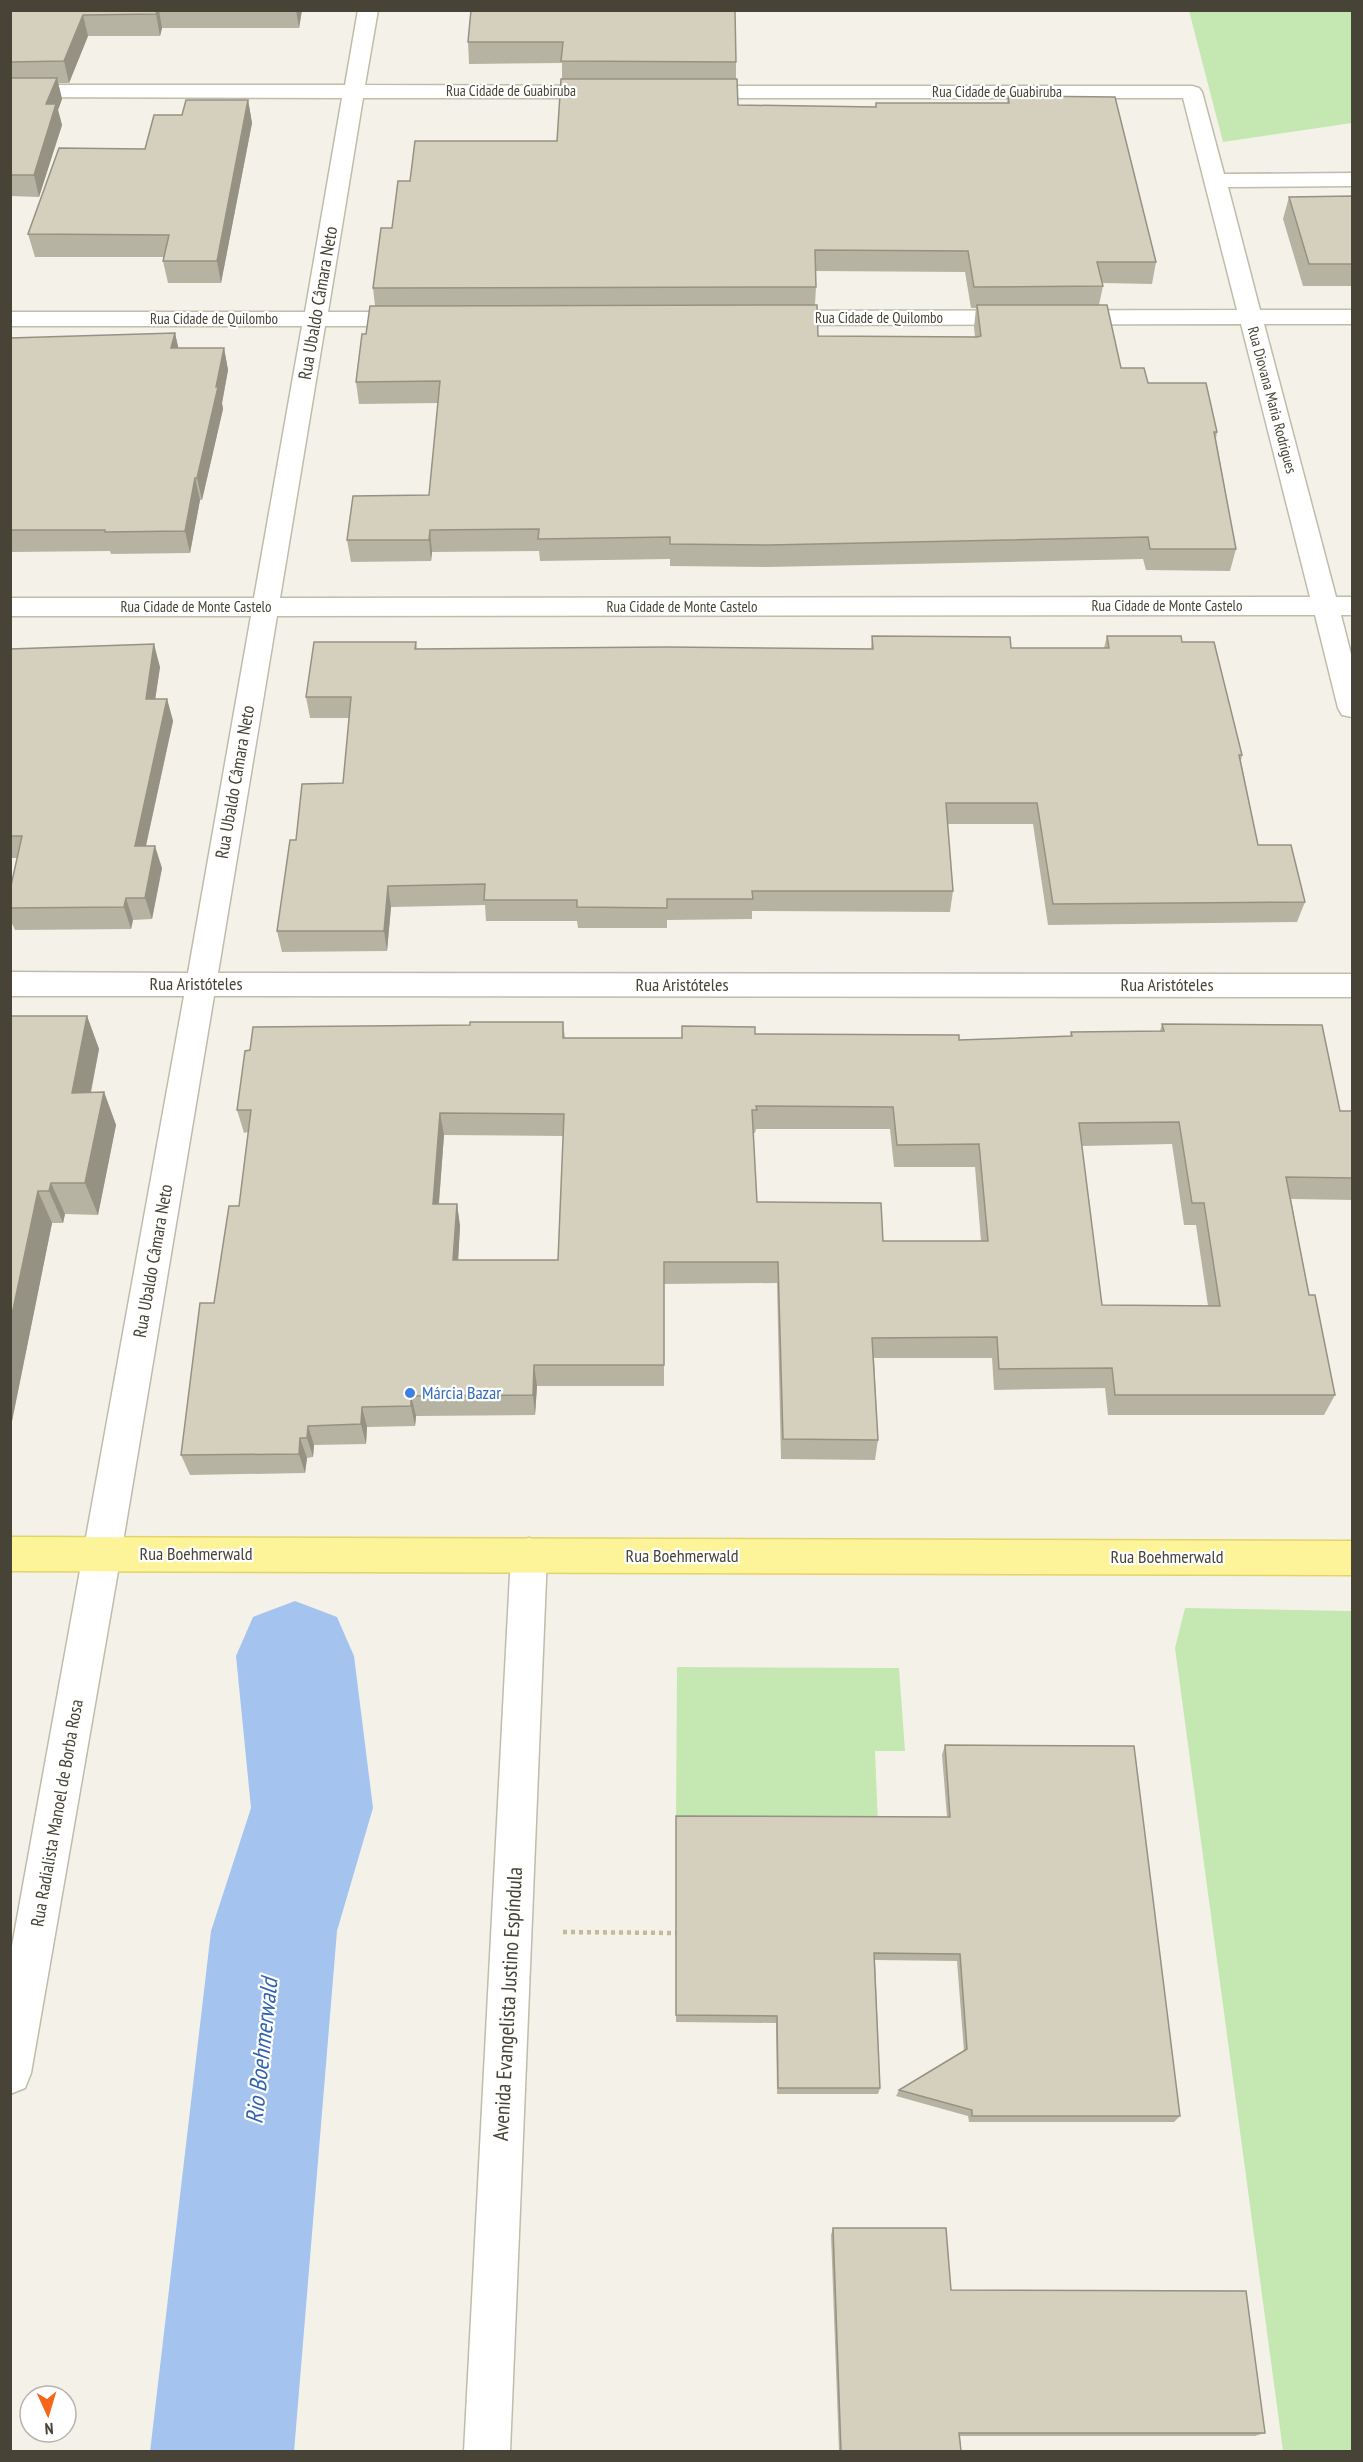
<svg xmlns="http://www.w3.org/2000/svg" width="1363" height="2462" font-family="'PT Sans Narrow',sans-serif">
<rect width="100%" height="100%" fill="#f4f2e8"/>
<!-- green -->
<g fill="#c5e7b1">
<polygon points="1189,11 1352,11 1352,123 1223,142"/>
<polygon points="1185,1608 1352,1611 1352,2451 1283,2451 1175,1648"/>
<polygon points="677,1667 899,1668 905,1751 875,1751 878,1825 676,1825"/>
</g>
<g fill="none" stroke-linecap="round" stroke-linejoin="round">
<!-- river -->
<polygon fill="#a5c3ef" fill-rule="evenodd" points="295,1601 337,1617 354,1656 373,1808 337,1931 294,2452 150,2452 211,1931 251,1808 236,1656 253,1617"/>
<defs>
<g id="minor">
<polygon points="358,10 378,10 365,85 606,86 613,88 616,92 613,96 606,98 363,98 328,312 412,312 420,314 424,319 420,324 412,326 325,326 280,598 1310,597 1241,324 772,325 764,323 760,318 764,313 772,311 1237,310 1183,98 693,98 686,96 683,92 686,88 693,86 1192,86 1199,88 1202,92 1224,174 1352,173 1352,186 1228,187 1260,310 1352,310 1352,324 1264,324 1336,597 1352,597 1352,615 1341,615 1352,658 1352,717 1342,715 1338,708 1315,615 277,616 218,973 1352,974 1352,997 214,996 121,1554 31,2073 25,2088 10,2094 10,1957 184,996 10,996 10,972 188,973 251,616 10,616 10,598 254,598 302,326 10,326 10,312 305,312 342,98 10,97 10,85 345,85"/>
<polygon points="529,1538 542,1543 547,1555 510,2452 464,2452 511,1555 516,1543"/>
</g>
<polygon id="major" points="10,1537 1352,1541 1352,1575 10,1571"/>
</defs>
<!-- minor casing -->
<use href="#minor" stroke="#bfbcaa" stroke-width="3"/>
<!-- major casing -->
<use href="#major" stroke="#e2d467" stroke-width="3"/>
<!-- path -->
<polyline stroke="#c1ba9c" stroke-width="4.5" stroke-dasharray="4 4" stroke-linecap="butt" points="563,1932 677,1933"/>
<!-- minor -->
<use href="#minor" fill="#fff" fill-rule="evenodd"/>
<!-- major -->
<use href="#major" fill="#fdf398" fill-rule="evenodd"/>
</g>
<!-- wall -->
<g fill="#b7b3a3" fill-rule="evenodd">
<polygon points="10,10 302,10 299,28 162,28 160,36 88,36 69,83 58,83 62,99 58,110 62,125 39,197 10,196"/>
<path d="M 471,10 L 736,62 L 736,79 L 738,105 L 875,107 L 876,103 L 1007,103 L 1008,96 L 1156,262 L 1152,284 L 1102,283 L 1103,286 L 1099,305 L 1121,368 L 1148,383 L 1217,432 L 1216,439 L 1236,549 L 1230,571 L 1146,570 L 1143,559 L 768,567 L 670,566 L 670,559 L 540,561 L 539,551 L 432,552 L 431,561 L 351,562 L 347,540 L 429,495 L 438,403 L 359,404 L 356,382 L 366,334 L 375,306 L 373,288 L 392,228 L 410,181 L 557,141 L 562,79 L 562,63 L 469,64 L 468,42 ZM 816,271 L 965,272 L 971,308 L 976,308 L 974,327 L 975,337 L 818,336 L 815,305 L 816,287 Z"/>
<polygon points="248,100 252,123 221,283 168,283 163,261 164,257 35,257 28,234 145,149 182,115"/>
<polygon points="1353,196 1353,286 1303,286 1283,219 1289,197"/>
<polygon points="175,333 178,348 224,348 228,370 222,403 223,409 202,500 200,500 190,553 111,554 110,551 10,552 10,338"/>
<polygon points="872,636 1011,648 1104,648 1107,636 1182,642 1242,755 1241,761 1258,845 1305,902 1297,922 1048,925 1033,824 947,824 953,891 950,912 752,911 752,919 667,920 667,928 578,928 577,921 486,921 485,905 391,907 387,951 282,952 277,931 296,840 343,783 349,718 310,718 306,697 416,642 417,649 871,649"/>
<polygon points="10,649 160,667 155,699 167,699 173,721 146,846 162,868 152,919 133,920 131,929 15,930 10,919 10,890 18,858 10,858"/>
<polygon points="10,1016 87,1016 99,1049 91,1093 104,1092 116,1125 98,1215 65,1214 63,1223 52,1223 12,1421 10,1421"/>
<path d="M 563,1022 L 565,1038 L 682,1038 L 755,1034 L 959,1040 L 1070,1036 L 1071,1032 L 1160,1031 L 1162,1024 L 1340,1111 L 1353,1111 L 1353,1200 L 1291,1199 L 1309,1295 L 1335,1395 L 1324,1415 L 1108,1415 L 1105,1388 L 994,1390 L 992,1358 L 874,1358 L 878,1440 L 875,1460 L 781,1459 L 777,1283 L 664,1284 L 664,1386 L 537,1386 L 535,1415 L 416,1416 L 415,1426 L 367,1427 L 366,1444 L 314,1445 L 313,1457 L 307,1458 L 305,1473 L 190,1475 L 181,1455 L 214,1303 L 239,1206 L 248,1132 L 244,1133 L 237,1110 L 470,1025 ZM 756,1129 L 890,1129 L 894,1167 L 975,1167 L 981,1241 L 883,1241 L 757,1202 L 753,1133 L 755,1133 ZM 444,1135 L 563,1136 L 558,1260 L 458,1260 L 460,1226 L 457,1204 L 439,1204 ZM 1172,1144 L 1184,1225 L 1196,1225 L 1208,1306 L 1102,1305 L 1082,1146 Z"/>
<polygon points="945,1745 1180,2116 1174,2122 969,2122 968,2116 896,2096 899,2090 964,2051 957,1961 875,1960 880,2088 878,2094 777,2094 776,2023 676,2022 676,1816 947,1817 942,1755"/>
<polygon points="833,2228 951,2290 1265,2433 1255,2436 960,2436 961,2451 839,2451 831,2235"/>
</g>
<!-- shaded-wall -->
<g fill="#959284">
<polygon points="157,10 159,10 162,28 160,36 156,14"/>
<polygon points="296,10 302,10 299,28"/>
<polygon points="83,15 88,36 69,83 64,61"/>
<polygon points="57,78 62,99 58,110 62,125 39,197 34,175 46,104"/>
<polygon points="248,100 252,123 221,283 217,261"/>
<polygon points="175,333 180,355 171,348"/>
<polygon points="224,348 228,370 222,403 223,409 202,500 197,478"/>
<polygon points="195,478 200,500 190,553 185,531"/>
<polygon points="430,530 432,552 431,561 429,540"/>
<polygon points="154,644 160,667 152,721 146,699"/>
<polygon points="167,699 173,721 141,868 135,846"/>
<polygon points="155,846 162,868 152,919 145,898"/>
<polygon points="388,886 391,907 387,951 384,931"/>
<polygon points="126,898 133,920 131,929 124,907"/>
<polygon points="87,1016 99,1049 84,1125 72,1093"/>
<polygon points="104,1092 116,1125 98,1215 85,1183"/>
<polygon points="440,1113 444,1135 437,1226 433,1204"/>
<polygon points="51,1183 65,1214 63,1223 49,1191"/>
<polygon points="38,1191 52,1223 12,1421 10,1418 10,1324"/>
<polygon points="457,1204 460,1226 457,1282 453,1260"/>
<polygon points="534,1365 537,1386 535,1415 533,1395"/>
<polygon points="411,1396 416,1416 415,1426 411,1406"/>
<polygon points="362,1407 367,1427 366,1444 361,1424"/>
<polygon points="308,1426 314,1445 313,1457 307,1438"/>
<polygon points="300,1438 307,1458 305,1473 299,1454"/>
</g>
<!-- building -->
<g fill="#d5d0bd" stroke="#959284" stroke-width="1.5" fill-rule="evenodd">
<polygon points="10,10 157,10 156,14 83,15 64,61 10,62"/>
<polygon points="471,10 735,10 736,62 561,61 563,42 468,42"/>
<polygon points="10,78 57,78 46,104 56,104 34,175 10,175"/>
<polygon points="561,79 737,79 738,105 876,107 876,103 1009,103 1008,96 1115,97 1156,262 1097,262 1103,286 974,287 968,251 815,250 816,287 373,288 381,228 392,228 398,181 410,181 415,141 557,141"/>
<polygon points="186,100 248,100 217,261 163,261 169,235 28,234 59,148 145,149 154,115 182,115"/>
<polygon points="1353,196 1353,264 1309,264 1289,197"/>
<polygon points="817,305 818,336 977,337 981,336 977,305 1107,305 1121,368 1144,368 1148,383 1206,383 1217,432 1214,432 1236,549 1150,549 1148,537 769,545 670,544 670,537 538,539 539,529 430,530 429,540 347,540 353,496 429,495 440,381 356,382 362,334 366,334 370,306"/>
<polygon points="175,333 171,348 224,348 216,387 218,387 197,478 195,478 185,531 105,532 105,530 10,530 10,338"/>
<polygon points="872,636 1010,637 1011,648 1109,648 1107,636 1181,636 1182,642 1214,642 1242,755 1239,755 1258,845 1291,845 1305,902 1053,904 1037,803 946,803 953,891 752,891 753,899 667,899 667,908 577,907 577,900 484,900 485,884 388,886 384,931 277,931 290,840 296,840 302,784 343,783 351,697 306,697 314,642 416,642 415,649 668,647 873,649"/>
<polygon points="154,644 146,699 167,699 135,846 155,846 145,898 126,898 124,907 10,908 10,890 22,836 10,836 10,649"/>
<polygon points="10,1016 87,1016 72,1093 104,1092 85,1183 51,1183 49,1191 38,1191 10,1324"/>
<path d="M 470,1022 L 563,1022 L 563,1038 L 682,1038 L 682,1026 L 755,1027 L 755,1034 L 959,1035 L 959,1040 L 1072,1036 L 1071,1032 L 1164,1031 L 1162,1024 L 1322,1025 L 1340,1111 L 1353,1111 L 1353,1178 L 1286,1177 L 1309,1295 L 1315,1295 L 1335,1395 L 1115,1395 L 1112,1368 L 999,1369 L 997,1337 L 872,1338 L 878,1440 L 783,1439 L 778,1262 L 664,1262 L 664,1365 L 534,1365 L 533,1395 L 411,1396 L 411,1406 L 362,1407 L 361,1424 L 308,1426 L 307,1438 L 300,1438 L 299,1454 L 181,1455 L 200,1303 L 214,1303 L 229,1206 L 239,1206 L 251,1110 L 237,1110 L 245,1051 L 250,1050 L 253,1027 L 470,1025 ZM 756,1106 L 893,1107 L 897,1145 L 979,1144 L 988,1241 L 883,1241 L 881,1203 L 757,1202 L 752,1110 L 757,1110 ZM 440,1113 L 564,1114 L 558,1260 L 453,1260 L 457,1204 L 433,1204 ZM 1179,1122 L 1192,1203 L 1204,1203 L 1220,1306 L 1102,1305 L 1079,1123 Z"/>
<polygon points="945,1745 1134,1746 1180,2116 972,2116 972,2110 899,2090 967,2049 960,1954 874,1953 880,2088 778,2088 777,2016 676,2015 676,1816 950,1817"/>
<polygon points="833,2228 946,2228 951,2290 1246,2291 1265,2433 959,2433 961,2451 841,2451"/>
</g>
<!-- markers -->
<circle fill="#3f7fe0" stroke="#fff" stroke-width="2" cx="410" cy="1393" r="6"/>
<g text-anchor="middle" stroke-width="4.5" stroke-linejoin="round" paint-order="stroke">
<!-- far-street labels -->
<g font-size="15" fill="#474336" stroke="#fff">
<text x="511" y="96">Rua Cidade de Guabiruba</text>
<text x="997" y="97">Rua Cidade de Guabiruba</text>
<text x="879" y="323">Rua Cidade de Quilombo</text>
<text x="214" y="324">Rua Cidade de Quilombo</text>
<text transform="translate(1272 400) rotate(75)" y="5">Rua Diovana Maria Rodrigues</text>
<text x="1167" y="611">Rua Cidade de Monte Castelo</text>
<text x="196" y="612">Rua Cidade de Monte Castelo</text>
<text x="682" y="612">Rua Cidade de Monte Castelo</text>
</g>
<!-- street labels -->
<g font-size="18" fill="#474336" stroke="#fff">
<text transform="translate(318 303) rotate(-80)" y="6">Rua Ubaldo Câmara Neto</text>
<text transform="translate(235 782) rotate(-80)" y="6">Rua Ubaldo Câmara Neto</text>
<text x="196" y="990">Rua Aristóteles</text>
<text x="682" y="991">Rua Aristóteles</text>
<text x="1167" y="991">Rua Aristóteles</text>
<text transform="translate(153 1261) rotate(-80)" y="6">Rua Ubaldo Câmara Neto</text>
<text x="196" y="1560">Rua Boehmerwald</text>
<text x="682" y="1562">Rua Boehmerwald</text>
<text x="1167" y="1563">Rua Boehmerwald</text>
<text transform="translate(57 1813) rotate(-80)" y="6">Rua Radialista Manoel de Borba Rosa</text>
</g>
<!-- shop labels -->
<g font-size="18" fill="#366cbe" stroke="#fff" text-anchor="start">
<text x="422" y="1399">Márcia Bazar</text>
</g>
<!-- near-street labels -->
<g font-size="21" fill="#474336" stroke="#fff">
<text transform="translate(508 2004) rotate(-87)" y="7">Avenida Evangelista Justino Espíndula</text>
</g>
<!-- near-water labels -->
<g font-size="24" font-style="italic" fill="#3163b2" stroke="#fff">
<text transform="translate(262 2051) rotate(-84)" y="8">Rio Boehmerwald</text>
</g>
</g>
<!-- border -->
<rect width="1363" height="2462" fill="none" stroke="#474336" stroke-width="24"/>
<!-- north arrow -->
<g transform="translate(48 2414) rotate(176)"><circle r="28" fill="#ffffff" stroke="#b5b4af" stroke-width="1.5"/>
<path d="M0-4.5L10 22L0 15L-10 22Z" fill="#f7651b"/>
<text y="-9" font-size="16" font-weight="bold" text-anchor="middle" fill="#474336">N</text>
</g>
</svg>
